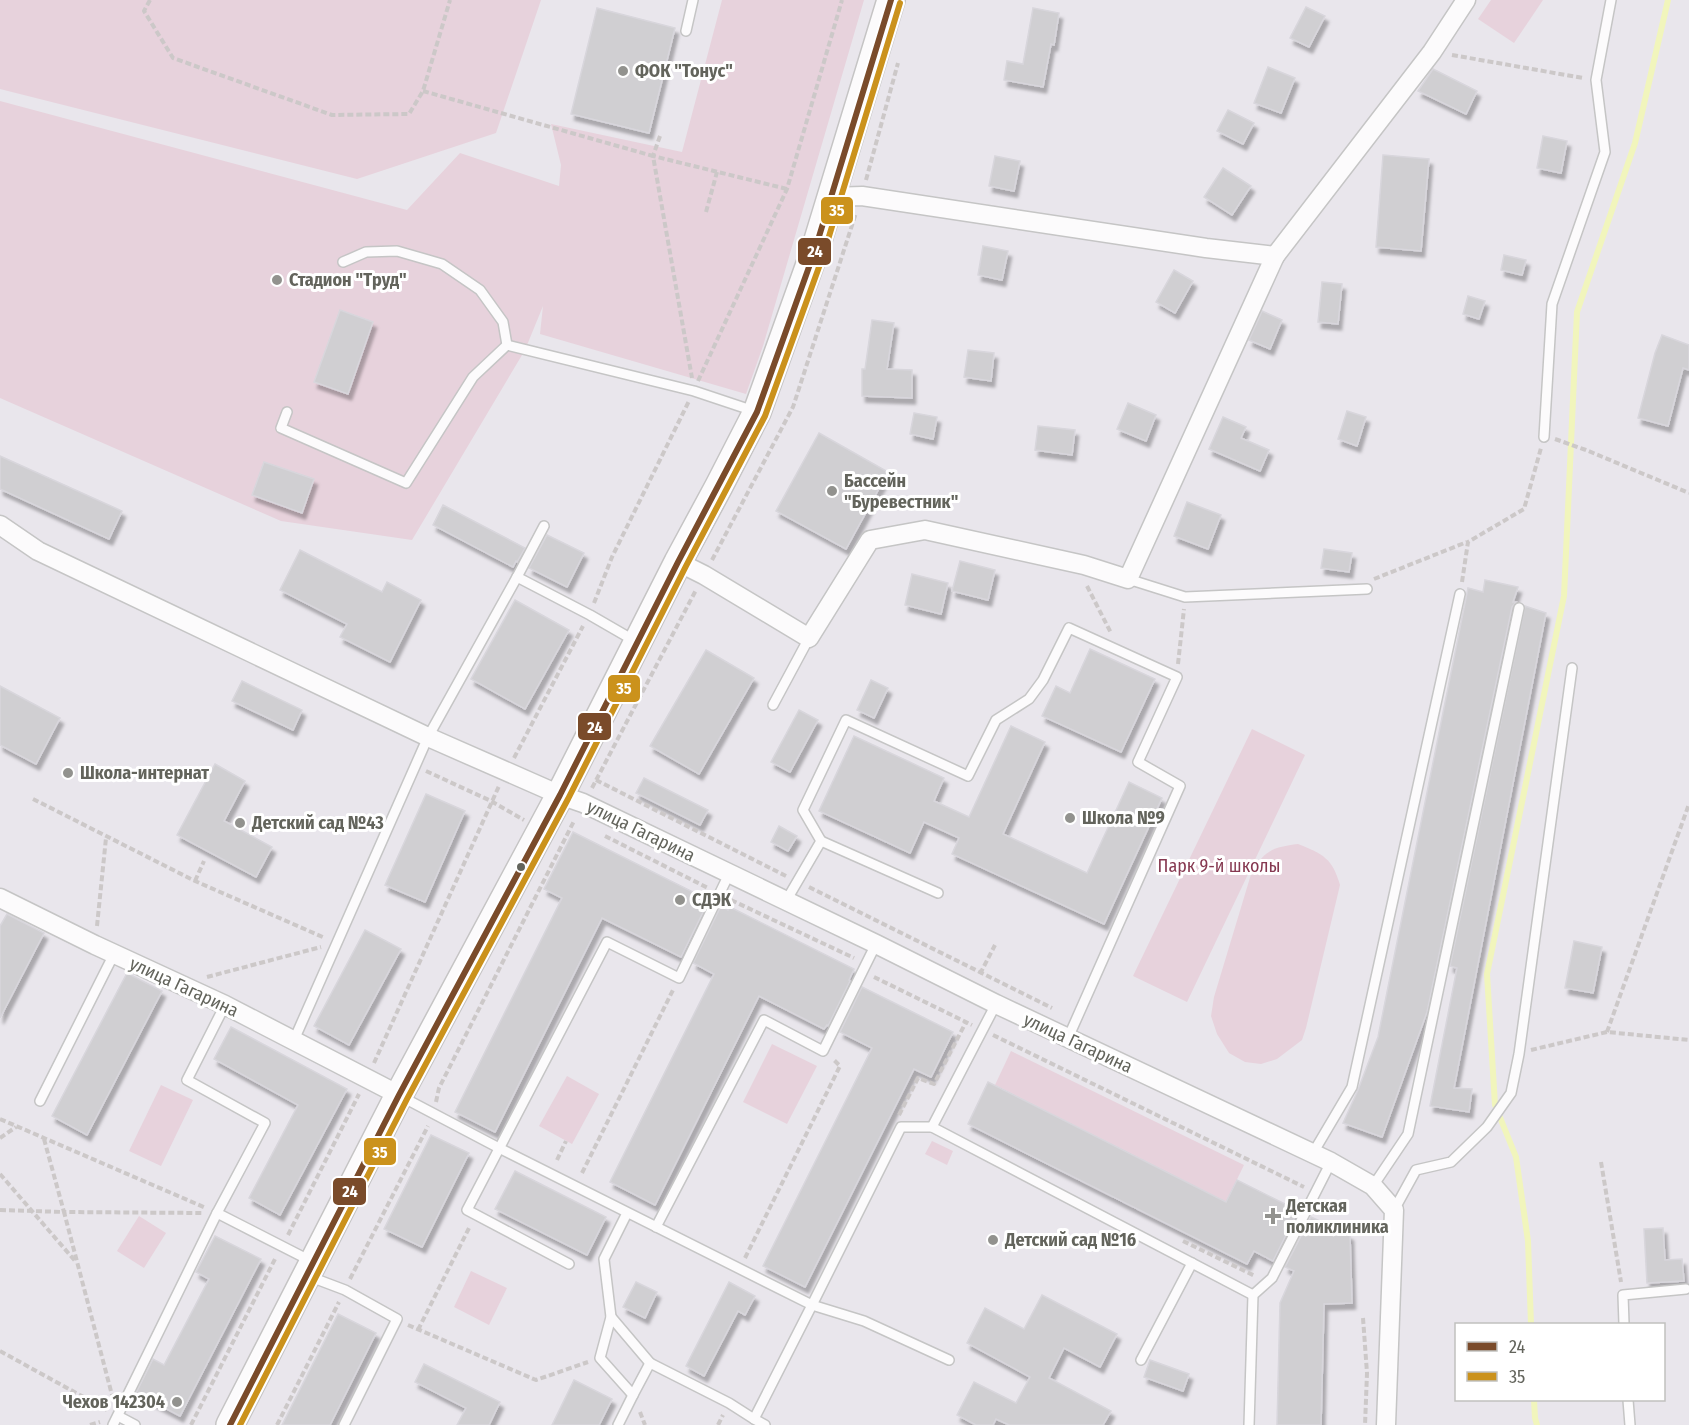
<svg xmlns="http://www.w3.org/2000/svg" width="1689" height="1425" font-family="'Fira Sans Condensed',sans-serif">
<defs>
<filter id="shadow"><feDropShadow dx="3.5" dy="6" stdDeviation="1.5" flood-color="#0004"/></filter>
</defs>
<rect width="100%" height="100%" fill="#e9e6ec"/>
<!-- green -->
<g fill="#e7d2dc">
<polygon points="0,0 541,0 496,133 357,179 0,89"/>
<polygon points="722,0 864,0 763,346 746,394 540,334 543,306 525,350 412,540 281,521 0,398 0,101 407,210 460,153 559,186 561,165 551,124 682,152"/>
<polygon points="1491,0 1543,0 1514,43 1478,19"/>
<polygon points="1252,729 1305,755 1187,1002 1133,976"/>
<path d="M 1298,844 C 1323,854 1332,858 1340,885 L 1306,1028 L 1302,1040 L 1277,1059 L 1261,1064 L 1245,1062 L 1229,1053 L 1217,1034 L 1211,1016 L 1214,997 L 1252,871 C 1265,850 1274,847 1298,844 Z"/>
<polygon points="772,1044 817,1066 787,1124 743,1102"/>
<polygon points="1011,1051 1244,1165 1226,1202 995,1085"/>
<polygon points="567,1076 599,1094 572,1144 539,1126"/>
<polygon points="161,1085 193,1100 161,1166 129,1151"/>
<polygon points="932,1141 953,1151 947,1165 925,1154"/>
<polygon points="139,1216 166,1233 144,1268 117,1251"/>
<polygon points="471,1271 507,1288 489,1325 454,1307"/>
</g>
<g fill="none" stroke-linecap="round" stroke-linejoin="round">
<!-- stream -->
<g stroke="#f1f5bc" stroke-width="6">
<polyline points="1531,1324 1528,1241 1516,1157 1495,1105 1487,974 1564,596 1577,312 1635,143 1668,0"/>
<polyline points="1534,1400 1535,1418 1537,1425"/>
</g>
</g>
<!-- building -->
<g fill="#d0cfd2" stroke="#d8d6dc" stroke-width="1.5" filter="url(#shadow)">
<polygon points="1306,7 1325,16 1309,47 1290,38"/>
<polygon points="597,8 675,28 649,133 571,114"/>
<polygon points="1033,8 1059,13 1054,45 1051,44 1043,87 1004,80 1007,61 1023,64"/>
<polygon points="1268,67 1295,78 1281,113 1254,103"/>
<polygon points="1433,69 1477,91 1466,114 1418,91"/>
<polygon points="1228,110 1254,123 1243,144 1217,131"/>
<polygon points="1543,136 1567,141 1561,173 1537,168"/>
<polygon points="1383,155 1429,159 1421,251 1376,247"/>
<polygon points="995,156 1020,161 1014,191 989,186"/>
<polygon points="1223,168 1251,186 1232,215 1204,197"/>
<polygon points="983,246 1008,251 1002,280 978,275"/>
<polygon points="1504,255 1526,260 1522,275 1501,270"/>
<polygon points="1174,270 1193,281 1175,313 1156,302"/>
<polygon points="1322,282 1342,284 1338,324 1318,322"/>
<polygon points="1468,296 1485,301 1479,319 1463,314"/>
<polygon points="340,310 373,322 348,394 314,382"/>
<polygon points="1262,311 1282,320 1270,349 1249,340"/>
<polygon points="872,320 894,323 887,369 912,370 912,398 862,396 862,369 865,369"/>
<polygon points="1662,335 1689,345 1689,370 1683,368 1668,426 1638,418 1655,353"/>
<polygon points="968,350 994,353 991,381 964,377"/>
<polygon points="1128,403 1156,415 1146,441 1117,429"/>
<polygon points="1347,411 1366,417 1357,446 1338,439"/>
<polygon points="914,413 937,417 933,439 910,434"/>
<polygon points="1223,417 1246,427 1241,438 1269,450 1260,471 1209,449"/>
<polygon points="1038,426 1075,430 1072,455 1035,450"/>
<polygon points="819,433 888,472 846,549 776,511"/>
<polygon points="0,456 122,511 109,539 0,489"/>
<polygon points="264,462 314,479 302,513 252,495"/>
<polygon points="1187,502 1221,515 1208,549 1174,536"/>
<polygon points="443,505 525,548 517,562 516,561 513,567 433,525"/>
<polygon points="547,535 584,553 567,587 529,568"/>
<polygon points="1324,549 1352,553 1349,572 1321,568"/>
<polygon points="300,550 382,592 387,582 421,600 390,662 340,637 347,624 280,590"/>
<polygon points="960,561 995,570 988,600 952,591"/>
<polygon points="912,574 948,583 941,614 905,605"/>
<polygon points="1485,580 1518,587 1513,602 1516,602 1512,607 1427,1012 1382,1137 1343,1123 1358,1090 1378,1037 1468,588 1483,592"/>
<polygon points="515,600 569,630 525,709 471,679"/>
<polygon points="1525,606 1546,613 1454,1088 1472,1089 1469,1112 1430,1106 1457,968 1450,966"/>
<polygon points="1090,649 1155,679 1121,752 1042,716 1056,686 1070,693"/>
<polygon points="706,650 754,678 699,774 650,746"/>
<polygon points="871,680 888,688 874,718 857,710"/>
<polygon points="242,681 302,710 293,730 232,701"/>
<polygon points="0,686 60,718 36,764 0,745"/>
<polygon points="799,710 818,720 790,772 771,762"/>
<polygon points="1011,726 1045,742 1003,834 1087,873 1129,782 1162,798 1104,924 952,854 959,838 924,822 910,853 819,811 854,736 944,778 934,801 969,817"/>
<polygon points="215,764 245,781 224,821 272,847 256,877 177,835"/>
<polygon points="644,778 708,810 700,825 636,793"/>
<polygon points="426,794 465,811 425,902 385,885"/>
<polygon points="779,826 797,836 788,851 771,842"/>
<polygon points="573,832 709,900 681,957 602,918 495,1132 455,1112 562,898 544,889"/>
<polygon points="721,906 728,910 730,907 854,969 849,980 850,981 828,1026 827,1025 824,1029 759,996 655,1205 610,1182 714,974 693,963"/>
<polygon points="7,914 44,933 0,1018 0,926"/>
<polygon points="365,930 401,949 349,1045 314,1026"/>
<polygon points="1574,941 1602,947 1593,993 1565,988"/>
<polygon points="127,973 162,991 87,1135 52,1116"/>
<polygon points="862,987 953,1032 931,1077 914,1069 805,1287 763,1266 872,1048 840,1032"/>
<polygon points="231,1027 347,1089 280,1215 249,1198 298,1105 214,1059"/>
<polygon points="988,1082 1226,1202 1237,1180 1295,1209 1298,1211 1273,1261 1254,1251 1247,1264 968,1124"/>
<polygon points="431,1135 469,1153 422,1247 384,1229"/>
<polygon points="515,1171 606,1217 587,1255 495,1209"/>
<polygon points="1311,1217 1350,1235 1352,1303 1324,1304 1321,1425 1277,1425 1280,1303 1294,1271 1285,1267"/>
<polygon points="1663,1228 1665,1260 1682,1259 1684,1281 1647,1283 1644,1229"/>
<polygon points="215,1236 261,1259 180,1416 136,1393 153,1359 164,1365 209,1279 196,1272"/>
<polygon points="636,1282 657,1292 645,1318 623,1307"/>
<polygon points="729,1282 755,1296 745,1315 738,1311 704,1376 686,1366"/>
<polygon points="1042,1295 1117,1334 1100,1367 1064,1348 1049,1378 1111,1411 1103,1425 1009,1425 996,1419 993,1425 976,1425 957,1415 974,1382 1016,1403 1030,1377 967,1343 985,1308 1024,1329"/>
<polygon points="338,1314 376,1333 330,1425 282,1425"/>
<polygon points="1150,1360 1189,1374 1183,1391 1144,1377"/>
<polygon points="424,1364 500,1402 489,1425 457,1425 466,1408 415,1382"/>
<polygon points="574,1380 612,1399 599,1425 552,1425"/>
</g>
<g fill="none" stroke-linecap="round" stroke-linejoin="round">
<defs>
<g id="service">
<polyline points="686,31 693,0"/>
<polyline points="343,262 366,252 397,251 442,264 480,290 503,322 507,345"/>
<polyline points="287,412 281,428 406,483 473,377 507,345 694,391 754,411"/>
<polyline points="1544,437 1552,304 1605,152 1596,80 1611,0"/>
<polyline points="517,577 544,526"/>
<polyline points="1128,579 1185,597 1367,589"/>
<polyline points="773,705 809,638"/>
<polyline points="821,841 803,810 846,720 968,776 996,720 1029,699 1043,680 1069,628 1177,677 1138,762 1180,786 1068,1038"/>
<polyline points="786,901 821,841 938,893"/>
<polyline points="996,1004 932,1127 1253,1295"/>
<polyline points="225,1005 187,1080 265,1123 217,1213 311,1261"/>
<polyline points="294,1040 428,737 517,577 590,615 635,641"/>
<polyline points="402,1097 499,1148 812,1305 901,1127 932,1127"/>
<polyline points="40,1101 114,954"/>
<polyline points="1313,1153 1352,1087 1460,594"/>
<polyline points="1373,1186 1408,1134 1519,608"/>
<polyline points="1394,1210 1416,1170 1451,1162 1487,1127 1511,1093 1519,1054 1572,668"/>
<polyline points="627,1213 604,1259 611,1317 600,1358 633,1395 650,1363 729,1403 754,1419"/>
<polyline points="656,1227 764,1020 823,1051 876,944"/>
<polyline points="569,1264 467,1210 607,942 679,978 729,874"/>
<polyline points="308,1276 345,1290 397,1319 344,1425"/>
<polyline points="611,1317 650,1363"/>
<polyline points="1624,1324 1623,1295 1686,1289"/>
<polyline points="1141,1360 1192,1263"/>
<polyline points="1628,1400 1630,1425"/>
<polyline points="118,1416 135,1425"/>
<polyline points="113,1425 217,1213"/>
<polyline points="618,1425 633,1395"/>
<polyline points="765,1425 754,1419 812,1305 864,1321 949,1360"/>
<polyline points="1249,1425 1253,1295 1272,1278 1331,1162"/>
</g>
<g id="minor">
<polyline points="831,197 862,196 1206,248 1275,256 1432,52 1466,0"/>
<polyline points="0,525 38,551 428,737 560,795 583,803 876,944 996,1004 1331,1162 1373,1186 1394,1210 1386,1425"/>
<polyline points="678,562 704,575 809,638 870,540 925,530 1084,565 1128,579 1275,256"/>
<polyline points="0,898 95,945 225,1005 399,1095"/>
</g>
<polyline id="secondary" points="230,1425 399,1095 560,795 678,562 719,486 757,412 814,253 891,0"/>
</defs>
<!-- service casing -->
<use href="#service" stroke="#c5c5c5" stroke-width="12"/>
<!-- minor casing -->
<use href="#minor" stroke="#c5c5c5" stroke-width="21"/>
<!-- secondary casing -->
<use href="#secondary" stroke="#c5c4c4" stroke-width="30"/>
<!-- path -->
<g stroke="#ccc8c8" stroke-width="4" stroke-dasharray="6 3" stroke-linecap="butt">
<polyline points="150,0 144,11 173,58 332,115 409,114 423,91 450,0"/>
<polyline points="1452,55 1583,78"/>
<polyline points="423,91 653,156 692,378"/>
<polyline points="660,136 653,156 787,189"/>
<polyline points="866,180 898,63"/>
<polyline points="706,212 717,172"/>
<polyline points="698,381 787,189 842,0"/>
<polyline points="1555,439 1586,450 1689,493"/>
<polyline points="712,560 793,407 856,213"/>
<polyline points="1374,579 1467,542"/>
<polyline points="1462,582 1468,542 1524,509 1541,448"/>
<polyline points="1087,586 1111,633"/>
<polyline points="594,603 612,557 689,401"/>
<polyline points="1178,664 1184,609"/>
<polyline points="514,758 583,626"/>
<polyline points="426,771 491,801 524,820"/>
<polyline points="596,780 786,876"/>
<polyline points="592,788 696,590"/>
<polyline points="33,799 195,881 325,938"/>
<polyline points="605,836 708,888"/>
<polyline points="195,881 204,861"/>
<polyline points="809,887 1052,1008"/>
<polyline points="731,900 854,958"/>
<polyline points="97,926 106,838"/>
<polyline points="980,974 995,945"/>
<polyline points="207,977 321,947"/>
<polyline points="874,977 972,1025"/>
<polyline points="1607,1032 1689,804"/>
<polyline points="993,1035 1304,1187"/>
<polyline points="1531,1050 1607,1032 1689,1040"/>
<polyline points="374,1063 499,786"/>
<polyline points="436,1102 439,1088 574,821"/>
<polyline points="899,1115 918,1078 934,1084 966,1022"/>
<polyline points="0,1119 206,1208"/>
<polyline points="0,1138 16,1127"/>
<polyline points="44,1139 64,1212 202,1213"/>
<polyline points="557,1160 566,1141"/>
<polyline points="1601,1162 1621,1282"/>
<polyline points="582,1173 673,990"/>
<polyline points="0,1174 76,1262"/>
<polyline points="0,1210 64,1212 112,1395"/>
<polyline points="288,1235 359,1094"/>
<polyline points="1183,1241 1255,1276"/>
<polyline points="745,1258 840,1066 833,1059"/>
<polyline points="350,1279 428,1126"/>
<polyline points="1363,1318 1367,1373 1365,1425"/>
<polyline points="408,1325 536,1380 588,1362"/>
<polyline points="418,1330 470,1226"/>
<polyline points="0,1351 107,1410"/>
<polyline points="640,1412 645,1425"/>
<polyline points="90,1425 100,1422"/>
<polyline points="191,1425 276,1257"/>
<polyline points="277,1425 339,1302"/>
<polyline points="718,1425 723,1415"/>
</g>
<!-- service -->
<use href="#service" stroke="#fcfbfc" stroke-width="9"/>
<!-- minor -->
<use href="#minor" stroke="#fcfbfc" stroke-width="18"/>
<!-- secondary -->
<use href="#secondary" stroke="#fcfbfc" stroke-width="27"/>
<defs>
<polyline id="bus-1" points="230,1425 399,1095 560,795 678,562 757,412 814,253 891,0"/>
<polyline id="bus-2" points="240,1425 407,1099 568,799 686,566 765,416 823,256 900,3"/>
</defs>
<!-- bus-1 casing -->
<use href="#bus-1" stroke="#fff" stroke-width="10"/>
<!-- bus-2 casing -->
<use href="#bus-2" stroke="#fff" stroke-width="10"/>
<!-- bus-1 -->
<use href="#bus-1" stroke="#7a4b2a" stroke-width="6"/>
<!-- bus-2 -->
<use href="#bus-2" stroke="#cb921c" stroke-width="6"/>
</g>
<!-- markers -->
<g fill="#92928e" stroke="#fff" stroke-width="2">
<circle cx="623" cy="71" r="6"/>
<circle cx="277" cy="280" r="6"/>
<circle cx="832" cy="491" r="6"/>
<circle cx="68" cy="773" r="6"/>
<circle cx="1070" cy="818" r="6"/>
<circle cx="240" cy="823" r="6"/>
<circle cx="680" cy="900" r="6"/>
<path d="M1270 1207h6v6h6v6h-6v6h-6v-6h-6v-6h6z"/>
<circle cx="993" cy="1240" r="6"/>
<circle cx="177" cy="1402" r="6"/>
</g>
<circle fill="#63645c" stroke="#fff" stroke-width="2" cx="521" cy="867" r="5"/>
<g text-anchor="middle" stroke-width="6" stroke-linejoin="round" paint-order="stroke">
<!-- poi labels -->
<g font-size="18" font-weight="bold" fill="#63645c" stroke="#fff" text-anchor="start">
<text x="635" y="77">ФОК "Тонус"</text>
<text x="289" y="286">Стадион "Труд"</text>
<text x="844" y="487">Бассейн<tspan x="844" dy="21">"Буревестник"</tspan></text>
<text x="80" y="779">Школа-интернат</text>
<text x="1082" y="824">Школа №9</text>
<text x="252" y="829">Детский сад №43</text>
<text x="692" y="906">СДЭК</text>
<text x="1286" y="1212">Детская<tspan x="1286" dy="21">поликлиника</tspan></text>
<text x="1005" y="1246">Детский сад №16</text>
<text x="165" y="1408" text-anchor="end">Чехов 142304</text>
</g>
<!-- street labels -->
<g font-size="18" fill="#63645c" stroke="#fff">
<text transform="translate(641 831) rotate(26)" y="6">улица Гагарина</text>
<text transform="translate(184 987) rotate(25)" y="6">улица Гагарина</text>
<text transform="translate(1078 1043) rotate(25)" y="6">улица Гагарина</text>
</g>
<!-- park labels -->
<g font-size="18" fill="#863951" stroke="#fff">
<text x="1219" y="872">Парк 9-й школы</text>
</g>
</g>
<g stroke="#fff" stroke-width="2">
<rect x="820" y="196" width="34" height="29" rx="6" fill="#cb921c"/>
<rect x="797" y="237" width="35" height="29" rx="6" fill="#7a4b2a"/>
<rect x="607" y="674" width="34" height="29" rx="6" fill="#cb921c"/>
<rect x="577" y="712" width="35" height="29" rx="6" fill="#7a4b2a"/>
<rect x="363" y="1137" width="34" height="29" rx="6" fill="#cb921c"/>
<rect x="332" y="1177" width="35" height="29" rx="6" fill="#7a4b2a"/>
</g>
<g font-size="16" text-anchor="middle" font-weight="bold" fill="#fff">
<text x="837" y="216">35</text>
<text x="815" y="257">24</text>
<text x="624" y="694">35</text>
<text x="595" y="733">24</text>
<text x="380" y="1158">35</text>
<text x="350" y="1197">24</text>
</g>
<!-- legend -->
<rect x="1455" y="1323" width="210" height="78" fill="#ffffff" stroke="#c1c1be" stroke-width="1.5"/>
<rect x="1467" y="1342" width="30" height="9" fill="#7a4b2a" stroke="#c1c1be" stroke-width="1.5"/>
<text x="1509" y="1353" font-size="18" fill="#63645c">24</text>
<rect x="1467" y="1372" width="30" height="9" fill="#cb921c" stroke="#c1c1be" stroke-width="1.5"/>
<text x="1509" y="1383" font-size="18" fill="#63645c">35</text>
</svg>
